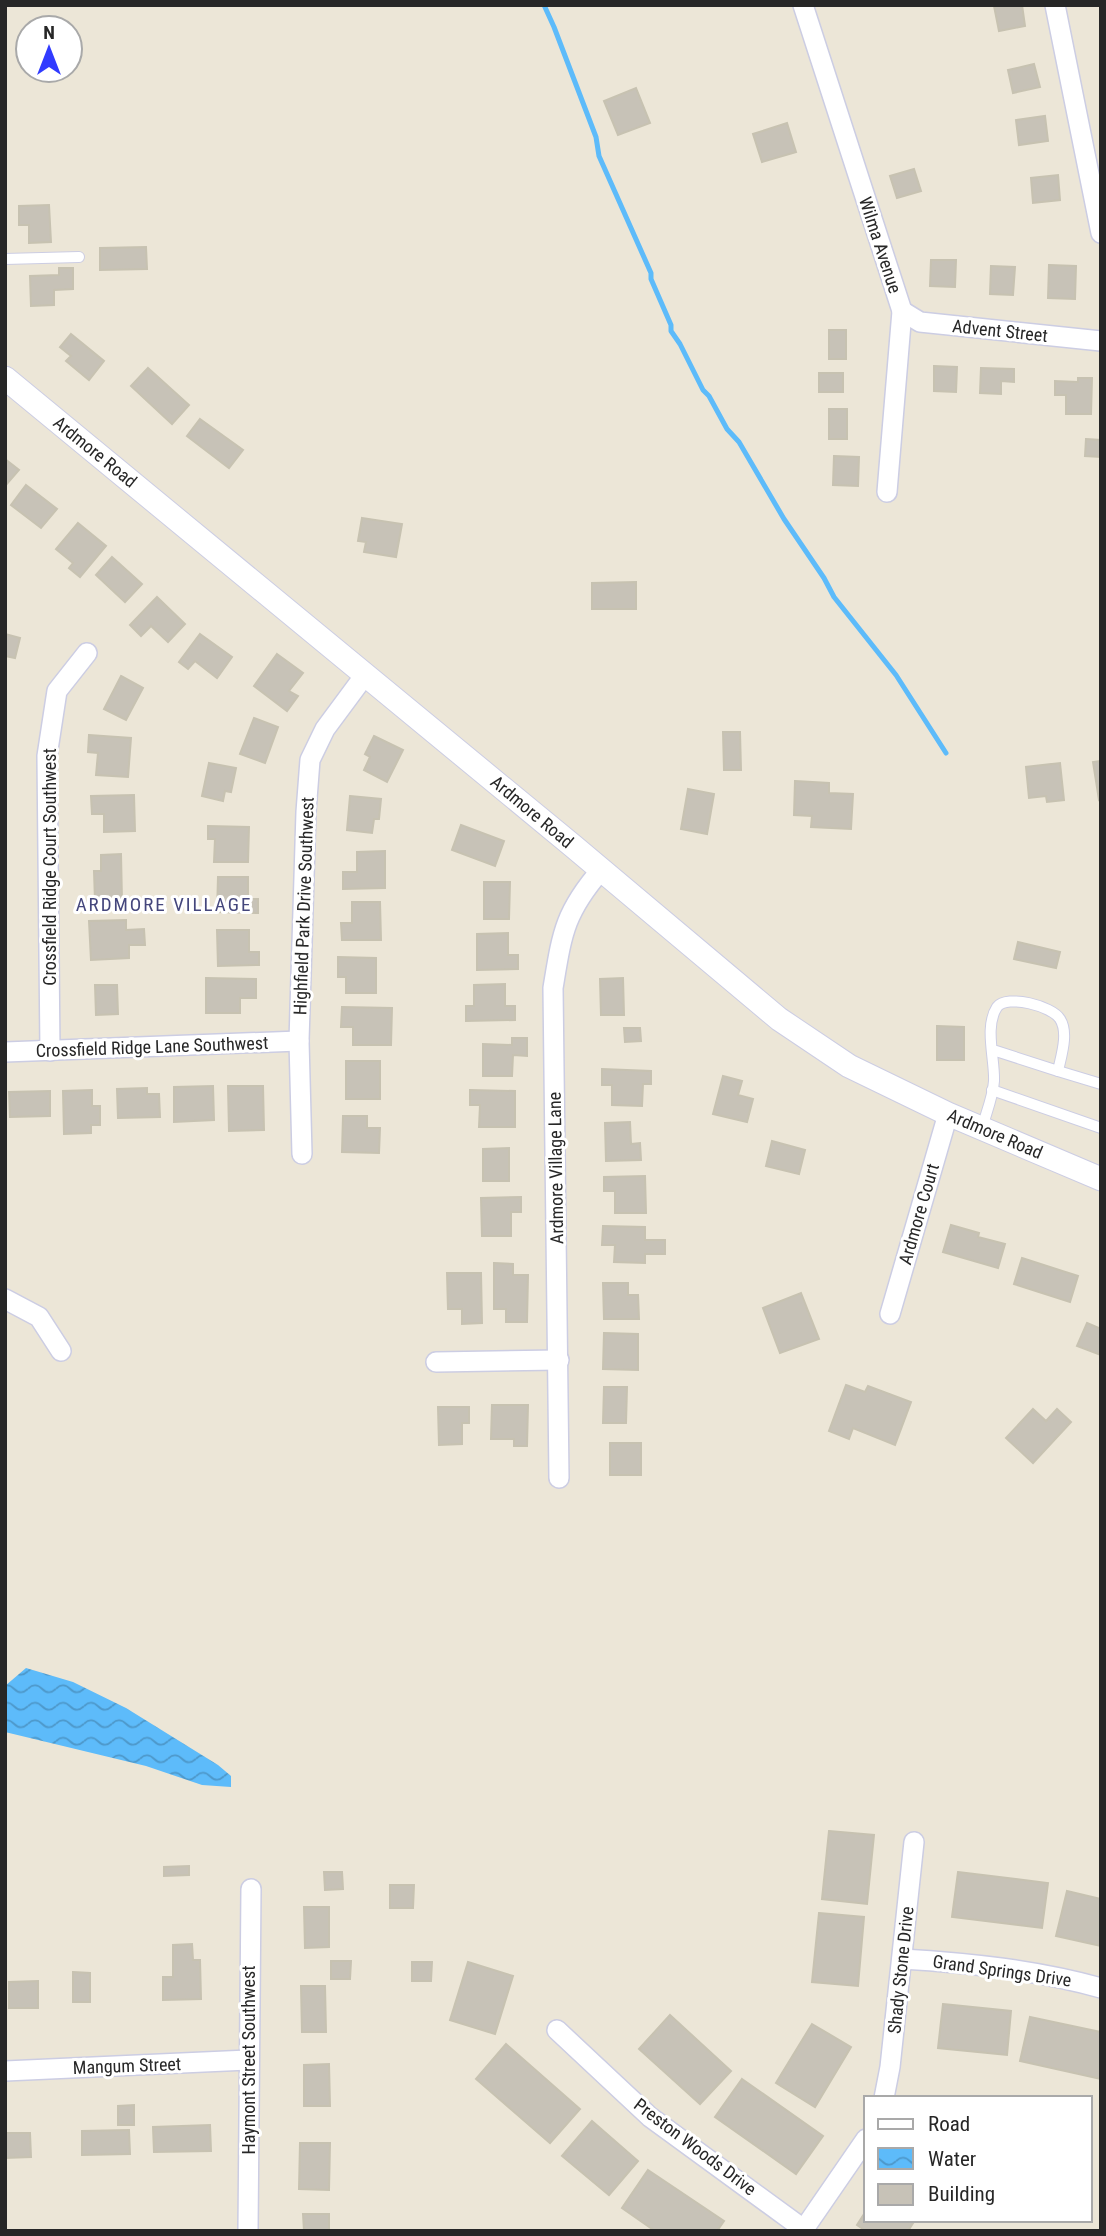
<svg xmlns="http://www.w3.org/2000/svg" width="1106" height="2236" font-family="'Roboto Condensed',sans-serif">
<defs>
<pattern id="water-waves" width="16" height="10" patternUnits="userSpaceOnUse" patternTransform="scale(1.75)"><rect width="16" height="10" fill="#5dbbfa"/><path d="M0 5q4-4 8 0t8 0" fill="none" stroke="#4d98ca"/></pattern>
</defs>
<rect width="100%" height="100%" fill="#ece6d7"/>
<!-- water -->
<polygon fill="url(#water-waves)" points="26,1668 73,1682 126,1708 218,1765 231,1776 231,1787 202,1785 146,1766 5,1732 5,1686"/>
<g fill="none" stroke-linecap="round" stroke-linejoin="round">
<!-- stream -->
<polyline stroke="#5dbbfa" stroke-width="5" points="544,5 554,27 596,137 599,156 651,273 651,279 671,325 671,331 680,344 703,390 709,396 727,429 739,442 784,519 824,578 834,597 896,675 946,753"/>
</g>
<!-- building -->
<g fill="#c7c2b7" stroke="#c7c2b1" stroke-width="2">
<polygon points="1022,5 1025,26 999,31 994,6"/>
<polygon points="1034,64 1040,87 1013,93 1008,70"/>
<polygon points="636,88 650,123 618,135 604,101"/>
<polygon points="1045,116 1048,141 1019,145 1016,120"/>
<polygon points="787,123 796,152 762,162 753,134"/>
<polygon points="914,169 921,191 897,198 890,176"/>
<polygon points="1058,175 1060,200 1033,203 1031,178"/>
<polygon points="49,205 51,242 29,243 29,225 19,225 19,206"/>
<polygon points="146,247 147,269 100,270 100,248"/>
<polygon points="931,260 956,260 955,287 930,286"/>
<polygon points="1049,265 1076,266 1075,299 1048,298"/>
<polygon points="991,266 1015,267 1013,295 990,294"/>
<polygon points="59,268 73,268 73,289 54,290 54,305 31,306 30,276 59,275"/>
<rect x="829" y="330" width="17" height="29"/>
<polygon points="71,334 104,361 89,380 66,361 71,356 60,347"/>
<polygon points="934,366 957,367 956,392 934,391"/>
<polygon points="148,368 189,405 172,424 131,386"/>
<polygon points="981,368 1014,369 1014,382 1001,381 1001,394 980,393"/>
<rect x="819" y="373" width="24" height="19"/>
<polygon points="1078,378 1092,378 1091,414 1066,414 1066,395 1055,395 1055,381 1078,382"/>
<rect x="829" y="409" width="18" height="30"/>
<polygon points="200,419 243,450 229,468 187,436"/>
<polygon points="1086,439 1101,440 1101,457 1085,456"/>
<polygon points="834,456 859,457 858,486 833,485"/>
<polygon points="5,459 19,470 5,486"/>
<polygon points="26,485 57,509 41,528 11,505"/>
<polygon points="362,518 402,524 396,557 364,552 366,542 358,541"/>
<polygon points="78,523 106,546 80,577 69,568 73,563 56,549"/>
<polygon points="112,557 142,584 125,602 96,575"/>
<polygon points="636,582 636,609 592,609 592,583"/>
<polygon points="157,597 185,624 168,642 151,626 141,636 130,625"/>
<polygon points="5,634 20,638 15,658 5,656"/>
<polygon points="200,634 232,657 217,678 195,661 188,669 179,662"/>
<polygon points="277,654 303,673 289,691 298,696 287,711 254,686"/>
<polygon points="121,676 143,688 126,720 104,709"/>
<polygon points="254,718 278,727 265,763 240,754"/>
<polygon points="723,732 740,732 741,770 724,770"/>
<polygon points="89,735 131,738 128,777 96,775 98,753 88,752"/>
<polygon points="374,736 403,750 387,782 364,770 370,757 365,754"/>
<polygon points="1101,761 1101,799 1099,800 1093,762"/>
<polygon points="209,763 236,768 231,792 225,791 223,801 202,796"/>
<polygon points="1060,763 1064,800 1047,802 1046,796 1029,798 1026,767"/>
<polygon points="795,781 829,783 829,793 853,794 851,829 811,827 812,816 794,815"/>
<polygon points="688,789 714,794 707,834 681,829"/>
<polygon points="134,795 135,831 104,832 104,814 92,814 91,796"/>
<polygon points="350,796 381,799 379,819 374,819 372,833 347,830"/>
<polygon points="461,825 504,841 495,866 452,850"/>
<polygon points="208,826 249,827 248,862 214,862 215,839 208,839"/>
<polygon points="385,851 385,888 343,889 343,872 357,872 357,852"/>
<polygon points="121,854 122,901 95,901 94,871 101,871 101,855"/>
<polygon points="218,877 248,877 248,899 258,899 258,913 217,912"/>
<polygon points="484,882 510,882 509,919 484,919"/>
<polygon points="352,902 380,902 381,940 342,940 341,923 352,923"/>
<polygon points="126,920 126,930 144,929 145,945 129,945 129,958 91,960 89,921"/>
<polygon points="217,930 249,930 249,952 259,952 259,965 218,966"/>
<polygon points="508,933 508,955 518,955 518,969 477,970 477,934"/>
<polygon points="1018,942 1060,952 1056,968 1014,959"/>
<polygon points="338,957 376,958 376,993 346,993 346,977 338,977"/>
<polygon points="206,978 256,979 256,998 240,998 240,1013 206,1013"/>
<polygon points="623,978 624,1015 601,1015 600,979"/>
<polygon points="505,984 505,1006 515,1006 515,1020 466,1021 466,1006 474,1006 474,985"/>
<polygon points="95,985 117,985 118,1014 96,1015"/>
<polygon points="342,1007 392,1008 391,1045 353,1045 353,1027 341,1027"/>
<polygon points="937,1026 964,1027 964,1060 937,1060"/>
<polygon points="624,1028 640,1028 641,1041 625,1042"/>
<polygon points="512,1038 527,1038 527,1056 513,1055 512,1076 483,1076 483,1044 512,1045"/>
<rect x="346" y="1061" width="34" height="38"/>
<polygon points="602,1069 651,1071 651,1084 643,1084 642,1106 612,1105 612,1085 602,1085"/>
<polygon points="723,1076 742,1081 738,1095 753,1099 747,1122 713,1114"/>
<polygon points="213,1086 214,1120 174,1122 174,1087"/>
<polygon points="228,1086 263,1086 264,1130 229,1131"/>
<polygon points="147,1088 147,1094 159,1094 160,1117 118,1118 117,1089"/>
<polygon points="92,1090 92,1106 100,1106 100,1125 91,1125 91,1133 64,1134 63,1091"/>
<polygon points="470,1090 515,1091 515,1127 479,1127 480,1105 470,1105"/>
<polygon points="50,1091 50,1116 10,1117 9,1092"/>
<polygon points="343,1116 367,1116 367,1128 380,1128 379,1153 342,1152"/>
<polygon points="630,1122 631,1144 640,1143 641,1160 606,1161 605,1123"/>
<polygon points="772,1141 805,1150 799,1174 766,1166"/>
<polygon points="509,1148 509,1181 483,1181 483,1149"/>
<polygon points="645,1176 646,1213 615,1213 615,1191 604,1191 604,1177"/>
<polygon points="521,1197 521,1212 511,1212 511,1236 482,1236 481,1198"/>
<polygon points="951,1225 979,1233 978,1237 1005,1244 998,1268 943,1252"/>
<polygon points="603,1226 645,1227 645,1240 665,1240 665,1254 645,1254 645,1263 614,1262 615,1245 602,1245"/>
<polygon points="1022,1258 1078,1276 1070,1302 1014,1284"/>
<polygon points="494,1263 513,1264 513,1275 528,1275 527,1322 506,1322 506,1309 494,1309"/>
<polygon points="447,1273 481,1273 482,1323 462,1324 462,1309 448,1309"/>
<polygon points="603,1283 628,1283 628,1295 638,1295 639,1319 604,1319"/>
<polygon points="801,1293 819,1339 780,1353 763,1308"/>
<polygon points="1087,1323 1101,1329 1101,1355 1077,1346"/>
<polygon points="604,1333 638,1334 638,1370 603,1369"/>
<polygon points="846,1385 865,1392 868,1386 911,1402 895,1445 853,1428 849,1439 829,1431"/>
<polygon points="604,1387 627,1387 626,1423 603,1423"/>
<polygon points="492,1405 528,1405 527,1446 514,1446 514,1439 491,1439"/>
<polygon points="438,1407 469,1407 469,1423 462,1423 462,1444 439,1445"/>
<polygon points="1033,1409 1046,1421 1057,1409 1071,1422 1033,1463 1006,1438"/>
<rect x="610" y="1443" width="31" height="32"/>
<polygon points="829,1831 874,1835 867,1904 822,1899"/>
<polygon points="189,1866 189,1875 164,1876 164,1867"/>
<polygon points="324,1872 342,1872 343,1889 325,1890"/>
<polygon points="958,1872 1048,1883 1042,1928 952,1917"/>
<polygon points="390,1885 414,1885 413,1908 390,1908"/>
<polygon points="1067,1891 1101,1899 1101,1946 1056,1936"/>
<polygon points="304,1907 329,1907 329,1947 305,1948"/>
<polygon points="819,1913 864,1917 858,1986 812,1982"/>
<polygon points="192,1944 193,1960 200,1960 201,1999 163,2000 163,1977 173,1977 173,1945"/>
<polygon points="331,1961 351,1961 350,1979 331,1979"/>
<polygon points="412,1962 432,1962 431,1981 412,1981"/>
<polygon points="468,1962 513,1976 495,2034 450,2020"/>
<polygon points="73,1972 90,1973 90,2002 73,2002"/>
<polygon points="38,1981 38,2008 9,2008 9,1982"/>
<polygon points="301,1986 325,1986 326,2032 302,2032"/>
<polygon points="943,2004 1011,2011 1007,2055 938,2048"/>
<polygon points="670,2015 731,2071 700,2104 639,2049"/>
<polygon points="1030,2017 1101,2032 1101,2079 1020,2061"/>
<polygon points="812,2024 851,2047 815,2107 776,2083"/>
<polygon points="506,2044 580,2109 550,2143 476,2079"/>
<polygon points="329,2064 330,2106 304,2106 304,2065"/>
<polygon points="742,2079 823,2136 796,2174 715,2117"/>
<polygon points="134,2105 134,2125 118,2125 118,2106"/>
<polygon points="592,2121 638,2161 609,2195 562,2156"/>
<polygon points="210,2125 211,2151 154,2152 153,2127"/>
<polygon points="129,2130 130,2154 82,2155 82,2131"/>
<polygon points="5,2133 30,2133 31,2157 5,2158"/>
<polygon points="300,2143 330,2143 329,2190 299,2189"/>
<polygon points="648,2170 724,2221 717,2231 655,2231 622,2208"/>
<polygon points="866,2211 866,2220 915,2220 908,2231 866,2231 857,2225"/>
<polygon points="303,2214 329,2214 329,2231 304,2231"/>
</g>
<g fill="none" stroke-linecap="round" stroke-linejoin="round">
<defs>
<g id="service">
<polyline points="5,259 79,257"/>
<polyline points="1058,1071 1101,1084"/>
<polyline points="992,1090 1101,1128"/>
<path d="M 982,1128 C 986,1113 993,1097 994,1081 C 995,1059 984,1027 997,1007 C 1007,994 1052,1006 1060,1019 C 1069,1033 1061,1056 1058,1071 L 993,1050"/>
</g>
<g id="minor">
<polyline points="803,5 902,311 887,492"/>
<polyline points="1055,5 1101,233"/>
<polyline points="902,311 920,322 1101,341"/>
<polyline points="50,1051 47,756 57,691 87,653"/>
<polyline points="5,1052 299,1041"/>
<polyline points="302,1154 299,1041 306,812 310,760 325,729 365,675"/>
<polyline points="5,1299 39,1317 61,1351"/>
<polyline points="890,1314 948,1114"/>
<polyline points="436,1362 559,1360"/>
<path d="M 559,1478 L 553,988 C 562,934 564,913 601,870"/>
<path d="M 902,1959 C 970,1963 1036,1970 1101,1988"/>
<polyline points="557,2030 650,2117 806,2231"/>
<polyline points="5,2071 248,2060"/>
<polyline points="884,2098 890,2067 914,1842"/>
<polyline points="804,2229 866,2139"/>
<polyline points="248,2231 251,1889"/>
</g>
<polyline id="tertiary" points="5,378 573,846 779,1019 849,1066 948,1114 1101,1179"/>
</defs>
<!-- service casing -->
<use href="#service" stroke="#cccde3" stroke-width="12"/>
<!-- minor casing -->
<use href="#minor" stroke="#cccde3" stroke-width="22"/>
<!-- tertiary casing -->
<use href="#tertiary" stroke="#cccde3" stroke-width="25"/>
<!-- service -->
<use href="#service" stroke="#fff" stroke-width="10"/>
<!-- minor -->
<use href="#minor" stroke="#fff" stroke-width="19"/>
<!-- tertiary -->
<use href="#tertiary" stroke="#fff" stroke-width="23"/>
</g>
<g text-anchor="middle" stroke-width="6" stroke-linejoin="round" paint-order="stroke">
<!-- street labels -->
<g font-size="18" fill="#272727" stroke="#fff">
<text transform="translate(880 245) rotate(72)" y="6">Wilma Avenue</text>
<text transform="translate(1000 331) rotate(6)" y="6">Advent Street</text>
<text transform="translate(95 452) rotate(39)" y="6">Ardmore Road</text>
<text transform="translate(532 812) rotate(40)" y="6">Ardmore Road</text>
<text transform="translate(50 867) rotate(-90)" y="6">Crossfield Ridge Court Southwest</text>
<text transform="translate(304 906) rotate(-88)" y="6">Highfield Park Drive Southwest</text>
<text transform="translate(152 1047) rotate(-2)" y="6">Crossfield Ridge Lane Southwest</text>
<text transform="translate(995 1134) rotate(23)" y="6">Ardmore Road</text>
<text transform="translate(556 1168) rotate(-91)" y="6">Ardmore Village Lane</text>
<text transform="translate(919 1214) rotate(-74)" y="6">Ardmore Court</text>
<text transform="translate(901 1970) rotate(-84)" y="6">Shady Stone Drive</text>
<text transform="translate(1002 1971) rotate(8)" y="6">Grand Springs Drive</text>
<text transform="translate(249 2060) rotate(-90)" y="6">Haymont Street Southwest</text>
<text transform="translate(127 2066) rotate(-2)" y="6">Mangum Street</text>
<text transform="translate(695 2147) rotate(37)" y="6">Preston Woods Drive</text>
</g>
<!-- neighbourhood labels -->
<g font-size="19" letter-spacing="2" fill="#44467c" stroke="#fff">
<text x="164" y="911">ARDMORE VILLAGE</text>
</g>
</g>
<!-- border -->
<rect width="1106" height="2236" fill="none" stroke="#272727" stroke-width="14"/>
<!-- legend -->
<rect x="864" y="2096" width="228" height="126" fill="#ffffff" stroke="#a9a9a9" stroke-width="2"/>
<rect x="878" y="2119" width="35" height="10" fill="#ffffff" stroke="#a9a9a9" stroke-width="2"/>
<text x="928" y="2131" font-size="21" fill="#272727">Road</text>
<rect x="878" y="2148" width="35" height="21" fill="url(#water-waves)" stroke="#a9a9a9" stroke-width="2"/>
<text x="928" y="2166" font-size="21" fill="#272727">Water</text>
<rect x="878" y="2184" width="35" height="21" fill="#c7c2b7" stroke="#a9a9a9" stroke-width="2"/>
<text x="928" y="2201" font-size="21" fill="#272727">Building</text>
<!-- north arrow -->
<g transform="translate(49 49)"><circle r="33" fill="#ffffff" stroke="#a9a9a9" stroke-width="2"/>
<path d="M0-5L12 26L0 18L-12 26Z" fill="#313bff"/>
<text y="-10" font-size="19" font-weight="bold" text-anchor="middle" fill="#272727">N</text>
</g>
</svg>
